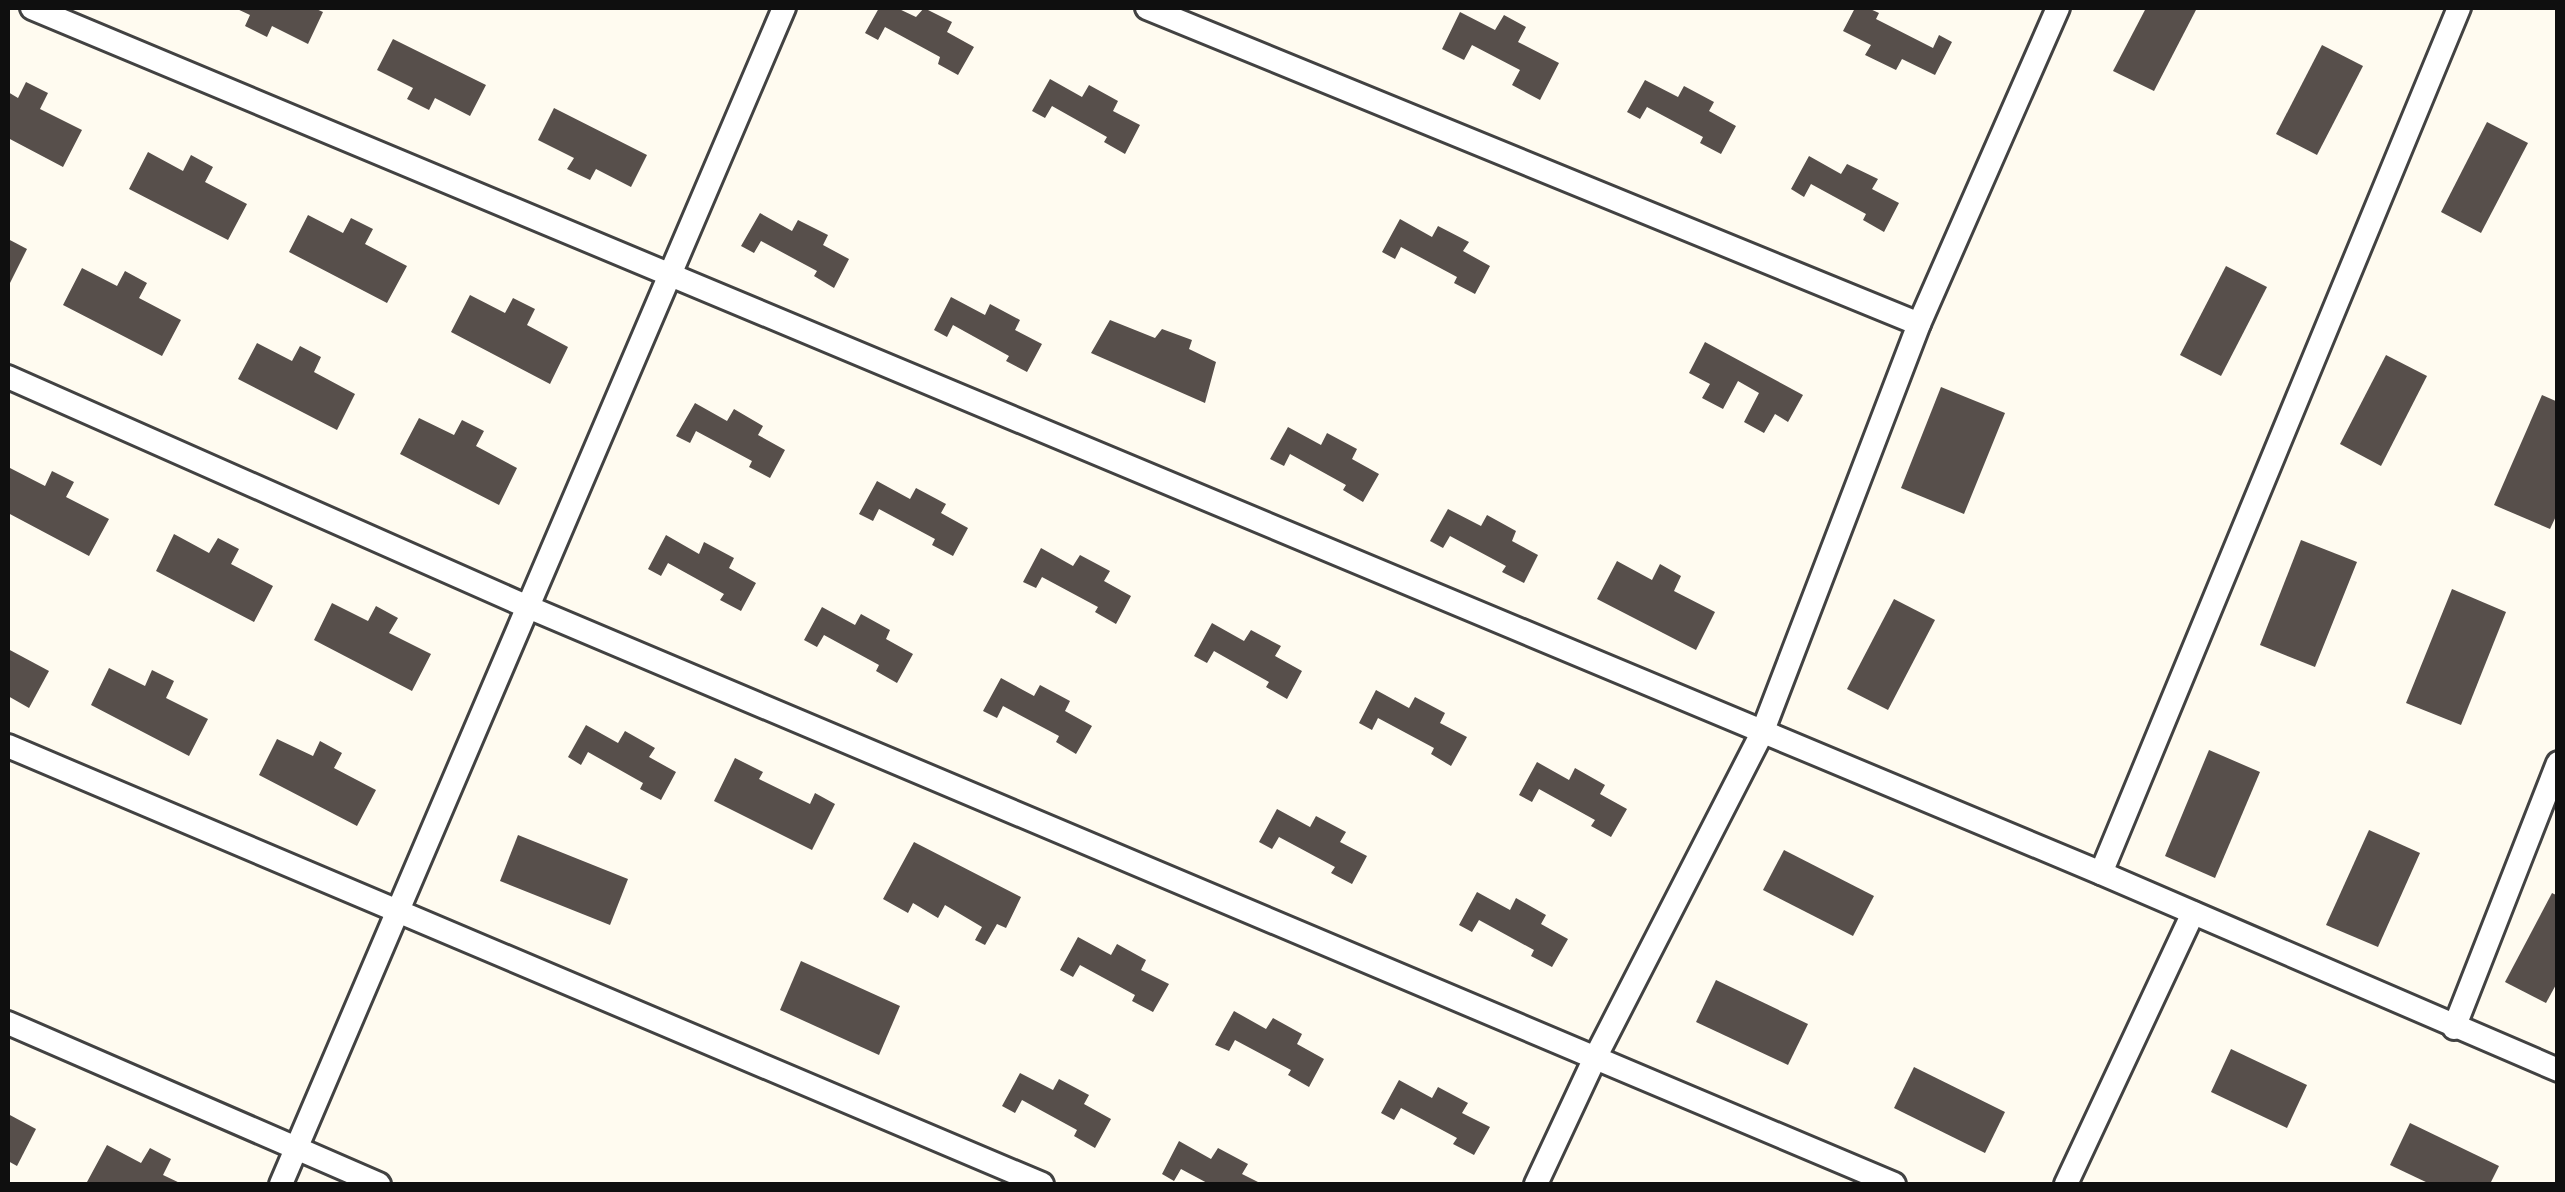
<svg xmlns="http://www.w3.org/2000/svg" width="2565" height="1192" font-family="'Noto Serif',serif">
<rect width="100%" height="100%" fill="#fffbf0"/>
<!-- building -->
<g fill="#574f4b">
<polygon points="235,8 314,8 323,12 308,44 272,26 267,37 245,26 250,15"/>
<polygon points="879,8 897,8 916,17 924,8 952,22 947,32 974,47 958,75 938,64 940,57 885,27 878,40 865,33"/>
<polygon points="1855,8 1868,8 1879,13 1876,19 1933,48 1939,35 1952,42 1935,75 1902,59 1896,70 1865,55 1871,45 1843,31"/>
<polygon points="2146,8 2197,8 2154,91 2113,71"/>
<polygon points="1460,12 1495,30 1504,15 1526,27 1518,42 1559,63 1540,100 1512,85 1520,70 1472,45 1464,60 1442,49"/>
<polygon points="393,39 486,85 470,116 435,98 429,110 407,99 413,88 377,70"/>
<polygon points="2322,45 2363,66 2317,155 2276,134"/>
<polygon points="1050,79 1082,97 1089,85 1118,101 1113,111 1140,125 1125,154 1104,142 1107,137 1052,106 1045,118 1032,111"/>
<polygon points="1645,80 1678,97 1684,86 1714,102 1709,111 1736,126 1721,154 1700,143 1703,137 1647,107 1640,119 1627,112"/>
<polygon points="26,82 48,93 40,109 82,130 63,167 8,138 8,92 18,98"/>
<polygon points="554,108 647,155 631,187 596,169 590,180 567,169 574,158 538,140"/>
<polygon points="2487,122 2528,143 2481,233 2441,212"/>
<polygon points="148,152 183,171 191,155 213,167 205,182 247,204 228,240 129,189"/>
<polygon points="1809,156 1841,174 1847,164 1878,179 1872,189 1899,203 1884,232 1863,220 1866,214 1811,184 1804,197 1791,189"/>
<polygon points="760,213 792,231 798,220 828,235 823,245 849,259 834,288 814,276 817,271 761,241 754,253 741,246"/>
<polygon points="308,215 343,233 351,218 373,229 365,244 407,266 387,303 289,252"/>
<polygon points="1400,219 1432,237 1438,226 1469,242 1463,251 1490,266 1475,294 1454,283 1457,277 1401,247 1395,259 1382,252"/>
<polygon points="8,239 27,249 8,287"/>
<polygon points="2226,266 2267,287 2221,376 2180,355"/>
<polygon points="82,268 117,286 125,271 147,283 139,298 181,320 162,356 63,305"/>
<polygon points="470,295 505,313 513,298 535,309 527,325 568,347 550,384 451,332"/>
<polygon points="951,297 985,315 990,304 1020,320 1015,330 1042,344 1027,372 1006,361 1009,356 953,325 947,337 934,330"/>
<polygon points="1110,320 1155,338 1162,329 1192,340 1189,349 1216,362 1205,403 1091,353"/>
<polygon points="1705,342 1803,395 1788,422 1775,414 1764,433 1744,422 1759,393 1738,381 1723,409 1702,398 1710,384 1689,373"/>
<polygon points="257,343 292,361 300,346 321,357 314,372 355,394 337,430 238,379"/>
<polygon points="2386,355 2427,376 2381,466 2340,444"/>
<polygon points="1941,387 2005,413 1964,514 1901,488"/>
<polygon points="2542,395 2558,402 2558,512 2550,529 2494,505"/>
<polygon points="695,403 727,421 734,409 763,426 758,435 785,450 770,478 749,467 752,461 696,431 690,443 676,436"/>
<polygon points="419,418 454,435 462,420 484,431 476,446 517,468 499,505 400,454"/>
<polygon points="1288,427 1321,445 1327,433 1357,449 1352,459 1379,474 1363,502 1343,490 1346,485 1290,454 1284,466 1270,459"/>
<polygon points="10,468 45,486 52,471 74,482 66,497 109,519 89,556 8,513"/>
<polygon points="877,481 910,499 916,488 946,504 941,513 968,528 953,556 932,545 935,539 879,509 873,521 859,514"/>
<polygon points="1448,509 1481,526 1487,515 1516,531 1512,541 1538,555 1524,583 1502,572 1506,566 1450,536 1443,548 1430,541"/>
<polygon points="174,534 209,553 218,538 239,549 231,564 273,586 254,622 156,571"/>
<polygon points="666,535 699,554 704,542 734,558 729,568 756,583 741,611 720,600 724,594 668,563 661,576 648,569"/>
<polygon points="2301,540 2357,562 2315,667 2260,645"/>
<polygon points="1041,548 1073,566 1080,555 1110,571 1104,581 1131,596 1116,624 1095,612 1098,607 1042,577 1036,588 1023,582"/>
<polygon points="1617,561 1652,580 1660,564 1681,576 1674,591 1715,612 1696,650 1597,599"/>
<polygon points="2452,589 2506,612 2461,725 2406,703"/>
<polygon points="1894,599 1935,620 1888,710 1847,689"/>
<polygon points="332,603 368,621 376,606 398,618 389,633 431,654 412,691 314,640"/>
<polygon points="822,607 855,625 861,614 890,630 886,639 913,654 897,683 876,671 879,665 824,635 817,647 804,640"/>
<polygon points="1212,623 1244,641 1251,630 1281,646 1275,656 1302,671 1287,699 1266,687 1269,682 1214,651 1207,663 1194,656"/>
<polygon points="8,649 49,671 29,708 8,696"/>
<polygon points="109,668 145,686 152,670 174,681 166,698 208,719 189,756 91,705"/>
<polygon points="1001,678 1034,696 1040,685 1070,701 1065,711 1092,726 1076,754 1056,742 1059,736 1003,706 997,718 983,711"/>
<polygon points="1376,690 1409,708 1415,697 1445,713 1440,723 1467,737 1451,766 1431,754 1434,748 1378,718 1372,730 1359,723"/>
<polygon points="586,725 618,743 625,731 655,748 649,757 676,772 661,800 640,789 643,783 588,752 581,765 568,757"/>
<polygon points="277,739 313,756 320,741 342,753 334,768 376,790 357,826 259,775"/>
<polygon points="2209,750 2260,772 2215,878 2165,856"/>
<polygon points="735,758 763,772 759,779 810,804 815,793 835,804 812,850 714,801"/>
<polygon points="1537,762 1569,780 1575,768 1605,785 1600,794 1627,809 1611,837 1591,826 1595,820 1539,789 1532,802 1519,795"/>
<polygon points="1277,809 1310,827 1316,816 1346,832 1340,842 1367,856 1352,884 1331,873 1335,867 1279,837 1272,849 1259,842"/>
<polygon points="2369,830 2420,853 2378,947 2326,925"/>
<polygon points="518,835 628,879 610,925 500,881"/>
<polygon points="914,842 1021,897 1006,928 997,924 985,945 975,940 982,927 945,905 938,918 913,903 908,913 883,899"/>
<polygon points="1784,850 1874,896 1853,936 1763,890"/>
<polygon points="1477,892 1510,910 1516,898 1546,915 1541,924 1568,939 1552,967 1531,956 1534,950 1479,920 1472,932 1459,925"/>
<polygon points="2552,893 2558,896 2558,981 2546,1003 2505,982"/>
<polygon points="1078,937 1111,955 1117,944 1146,960 1141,970 1169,984 1153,1012 1132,1001 1135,995 1080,965 1073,977 1060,970"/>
<polygon points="801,961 900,1006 879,1055 780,1010"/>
<polygon points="1716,980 1808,1024 1788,1065 1696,1022"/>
<polygon points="1234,1011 1266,1029 1273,1018 1302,1034 1297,1044 1324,1059 1309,1087 1288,1075 1291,1070 1235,1040 1229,1051 1215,1045"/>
<polygon points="2231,1049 2307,1085 2287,1128 2211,1092"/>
<polygon points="1914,1067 2005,1112 1985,1153 1894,1108"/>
<polygon points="1020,1073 1053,1090 1059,1079 1089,1095 1084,1104 1111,1119 1095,1148 1074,1136 1077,1130 1022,1100 1015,1113 1002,1106"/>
<polygon points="1399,1080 1432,1098 1438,1087 1468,1103 1462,1113 1490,1127 1474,1155 1453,1144 1457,1138 1401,1108 1394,1120 1381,1113"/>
<polygon points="8,1114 36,1129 17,1166 8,1161"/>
<polygon points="2410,1123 2499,1166 2490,1184 2430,1184 2390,1165"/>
<polygon points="1179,1141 1211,1159 1218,1148 1248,1164 1242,1174 1262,1184 1209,1184 1181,1169 1174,1181 1162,1174"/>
<polygon points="107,1145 141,1163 150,1148 171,1159 163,1175 182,1184 87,1182"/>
</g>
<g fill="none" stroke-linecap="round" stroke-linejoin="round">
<defs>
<g id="service">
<polyline points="32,8 2101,873 2558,1070"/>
<polyline points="1147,8 1919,324 1762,733 1594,1060 1536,1184"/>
<polyline points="1919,324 2058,8"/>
<polyline points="8,377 528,607 1894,1184"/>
<polyline points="8,746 1042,1184"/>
<polyline points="2101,873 2459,8"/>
<polyline points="8,1023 379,1184"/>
<polyline points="2454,1028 2558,763"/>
<polyline points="281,1184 784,8"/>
<polyline points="2066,1184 2193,913"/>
</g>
</defs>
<!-- service casing -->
<use href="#service" stroke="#424242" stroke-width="28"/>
<!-- service -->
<use href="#service" stroke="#fff" stroke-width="22"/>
</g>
<!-- border -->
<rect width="2565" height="1192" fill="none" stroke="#0f0f0f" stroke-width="20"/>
</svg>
